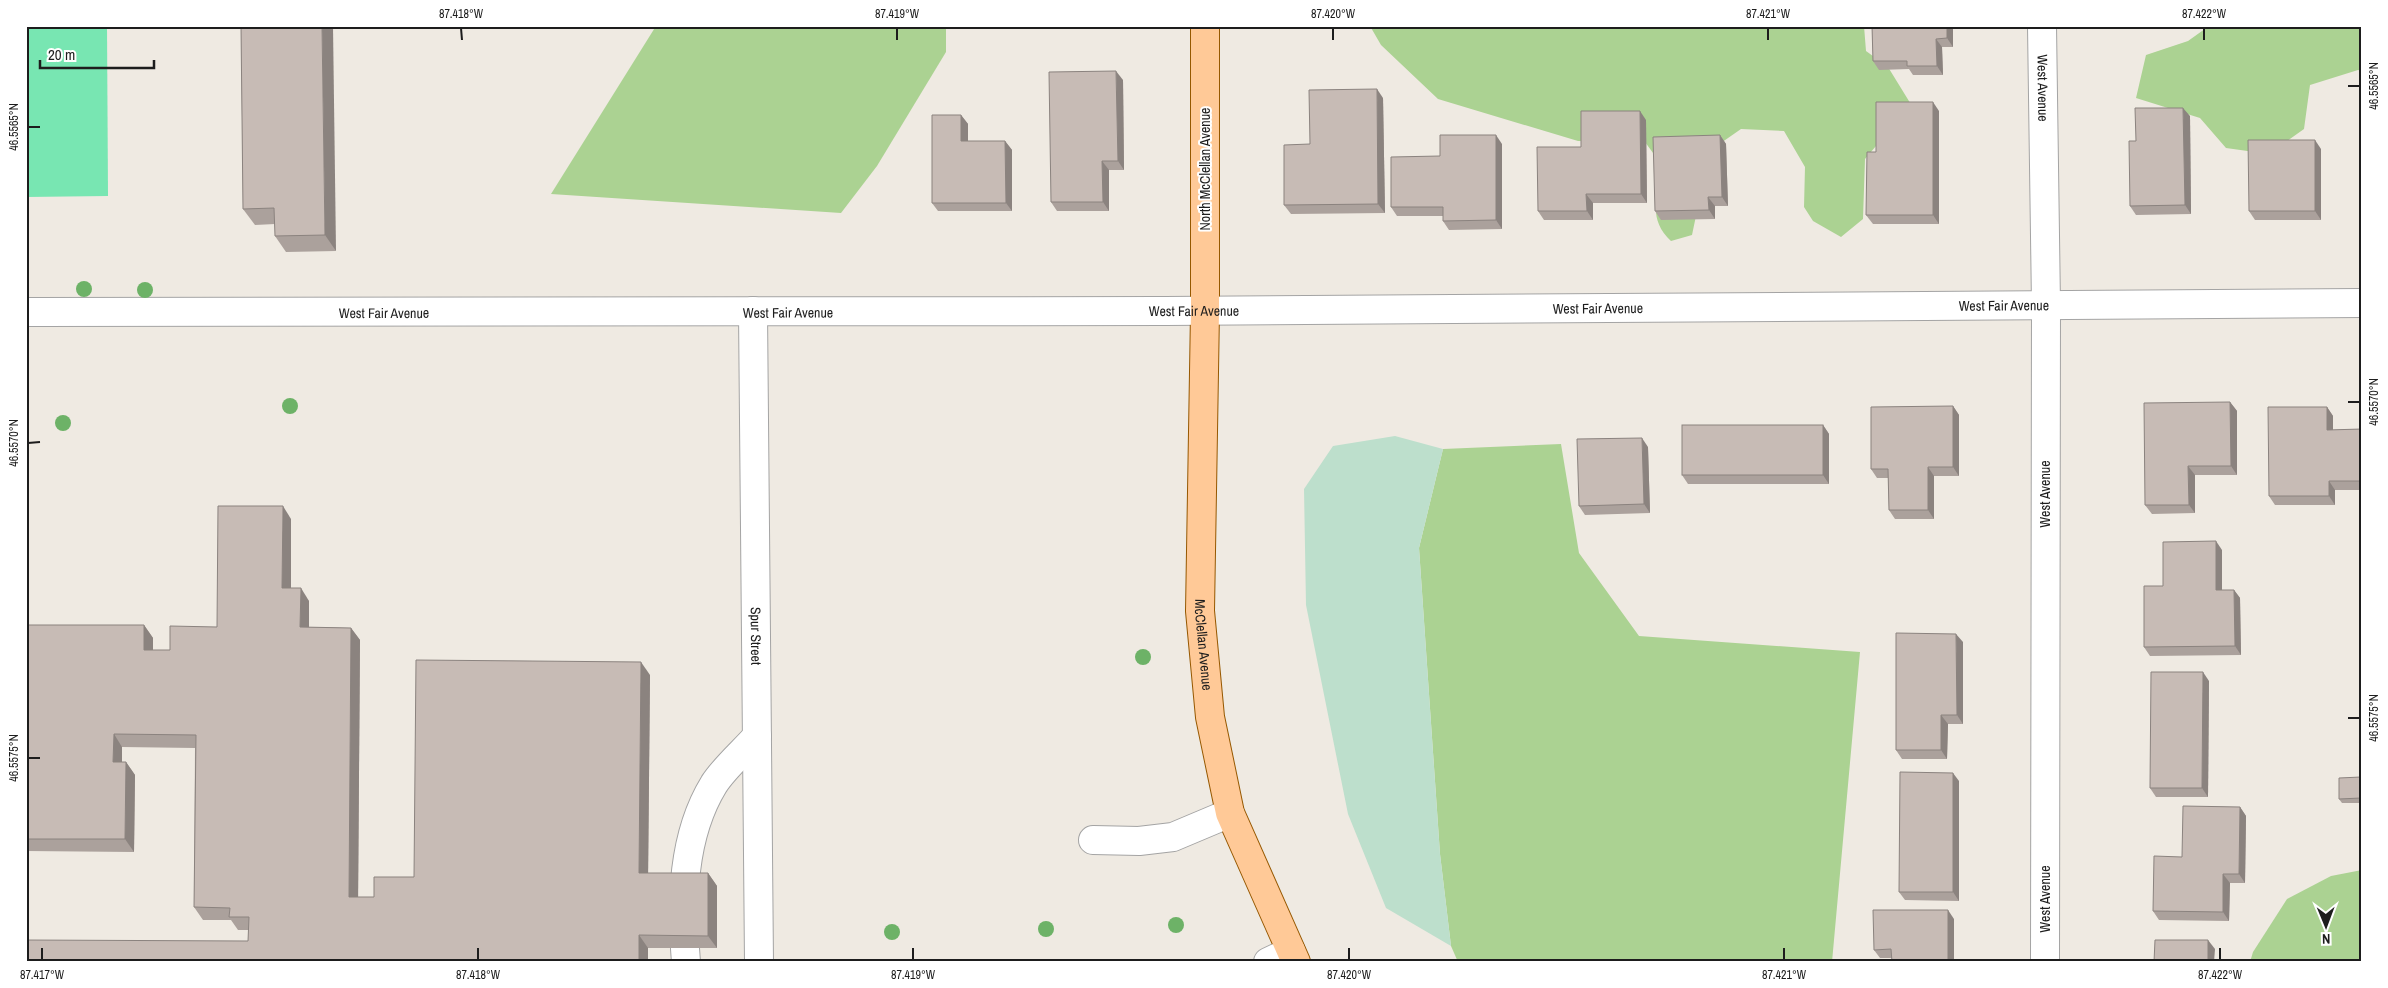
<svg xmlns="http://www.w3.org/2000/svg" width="2388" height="988" font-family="'Archivo Narrow',sans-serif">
<rect width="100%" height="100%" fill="#efeae2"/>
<!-- forest -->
<g fill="#abd292">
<polygon points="656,26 946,26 946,52 877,166 841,213 551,194"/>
<path d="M 1370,26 L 1864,26 L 1866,51 L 1888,67 L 1920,119 L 1887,133 L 1865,159 L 1863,219 L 1841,237 L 1813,221 L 1804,207 L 1805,167 L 1784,131 L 1741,129 L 1718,145 L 1701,192 L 1692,235 L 1671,241 C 1647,218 1657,197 1664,168 L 1645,142 L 1578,141 L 1438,99 L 1381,45 Z"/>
<polygon points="2209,26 2362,26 2362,71 2358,70 2310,85 2304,129 2269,154 2226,148 2200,118 2136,98 2146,55 2188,41"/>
<polygon points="1561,444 1579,553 1639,636 1860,652 1832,962 1458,962 1451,946 1440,854 1419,548 1443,449"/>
<polygon points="2362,870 2362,962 2250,962 2253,952 2287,899 2331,876"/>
</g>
<!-- wetland -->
<polygon fill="#bddfcc" points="1395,436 1443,449 1419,548 1440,854 1451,946 1386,908 1348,814 1306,605 1304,489 1333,446"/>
<!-- pitch -->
<polygon fill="#78e6b2" points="26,26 107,26 108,196 26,197"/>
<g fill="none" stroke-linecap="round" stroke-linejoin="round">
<defs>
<g id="minor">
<path id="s1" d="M 2042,26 L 2046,305 L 2045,962"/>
<path id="s2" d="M 753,311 L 759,962"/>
<path id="s3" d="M 26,312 C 805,316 1583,308 2362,303"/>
<polyline points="1093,840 1139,841 1173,837 1230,813"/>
<path d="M 686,962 C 681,902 682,836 714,784 C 725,767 744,751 757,736"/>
<polyline points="1268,962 1291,951"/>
</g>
<g id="major">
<path id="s4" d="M 1205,26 L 1205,312 L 1200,611 L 1210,717 L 1230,813 L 1296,962"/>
</g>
</defs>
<!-- minor casing -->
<use href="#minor" stroke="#a4a4a4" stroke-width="30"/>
<!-- major casing -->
<use href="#major" stroke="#965800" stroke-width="30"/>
<!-- minor -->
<use href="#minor" stroke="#fff" stroke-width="28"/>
<!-- major -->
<use href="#major" stroke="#ffc997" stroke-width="28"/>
</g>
<!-- trees -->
<g fill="#6db267">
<circle cx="84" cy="289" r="8"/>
<circle cx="145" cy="290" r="8"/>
<circle cx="290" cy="406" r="8"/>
<circle cx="63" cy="423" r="8"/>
<circle cx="1143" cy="657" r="8"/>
<circle cx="1176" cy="925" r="8"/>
<circle cx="1046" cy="929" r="8"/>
<circle cx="892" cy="932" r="8"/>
</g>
<!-- wall -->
<g fill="#aba19c">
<polygon points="241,26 336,251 286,252 275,236 275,224 255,225 243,209"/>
<polygon points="1872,26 1953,26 1953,47 1942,47 1943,75 1913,75 1909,69 1879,70 1873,61"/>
<polygon points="1123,80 1124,170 1109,170 1109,211 1057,211 1051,202"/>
<polygon points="1383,98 1385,213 1291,214 1284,205 1310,144"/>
<polygon points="1939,111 1939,224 1873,224 1866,215 1876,152"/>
<polygon points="961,115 968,124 968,141 1005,141 1012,150 1012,211 938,211 932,203"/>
<polygon points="2190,116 2191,214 2136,215 2130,206 2136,141"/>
<polygon points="1646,120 1647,203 1593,203 1593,220 1544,220 1538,211 1581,147"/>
<polygon points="1720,135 1726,144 1728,206 1715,206 1715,219 1661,220 1655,211"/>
<polygon points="1502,144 1502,229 1449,230 1443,221 1443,216 1397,216 1391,207 1440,156"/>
<polygon points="2321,149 2321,220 2255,220 2249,211"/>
<polygon points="2230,402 2237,411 2237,475 2195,475 2195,513 2152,514 2145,505"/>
<polygon points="1953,406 1959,415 1959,476 1934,476 1934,519 1895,519 1889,510 1888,478 1877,478 1871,469"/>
<polygon points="2327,407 2333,416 2333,430 2362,429 2362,490 2335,490 2335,505 2275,505 2269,496"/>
<polygon points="1823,425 1829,434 1829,484 1688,484 1682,475"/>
<polygon points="1648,447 1650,513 1585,515 1579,506"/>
<polygon points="291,519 291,588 309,601 309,627 351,628 360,640 358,897 374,897 414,877 650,675 648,873 708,873 717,886 717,948 648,948 648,962 26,962 248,941 249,930 238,930 231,920 203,920 194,907 195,748 122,747 122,762 126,762 135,775 134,852 26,851 26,625 144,625 153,638 153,650 170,650 217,627"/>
<polygon points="2222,550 2222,590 2234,590 2240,598 2241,655 2150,656 2144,647 2163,586"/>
<polygon points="1963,642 1963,724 1948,724 1947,759 1902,759 1896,750"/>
<polygon points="2209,681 2208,797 2156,797 2150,788"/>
<polygon points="2362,779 2362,803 2342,803 2339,799"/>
<polygon points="1959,781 1959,901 1905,900 1899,892"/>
<polygon points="2240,807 2246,816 2245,883 2230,883 2229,921 2159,920 2153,911 2182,857"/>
<polygon points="1954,919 1954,962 1892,962 1892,958 1880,958 1874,950"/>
</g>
<!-- shaded-wall -->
<g fill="#8b837f">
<polygon points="322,26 333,26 336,251 325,235"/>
<polygon points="1947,26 1953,26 1953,47 1947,38"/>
<polygon points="1936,39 1942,47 1943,75 1937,66"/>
<polygon points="1116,71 1123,80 1124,170 1118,161"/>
<polygon points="1377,89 1383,98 1385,213 1378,204"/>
<polygon points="1933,102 1939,111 1939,224 1933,215"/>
<polygon points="2183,108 2190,116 2191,214 2185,205"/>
<polygon points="1640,111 1646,120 1647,203 1641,194"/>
<polygon points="961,115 968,124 968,150 961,141"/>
<polygon points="1496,135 1502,144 1502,229 1496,220"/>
<polygon points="1720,135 1726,144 1728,206 1722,197"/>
<polygon points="2315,140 2321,149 2321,220 2315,211"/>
<polygon points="1005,141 1012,150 1012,211 1006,203"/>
<polygon points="1102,161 1109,170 1109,211 1103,202"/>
<polygon points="1586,194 1593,203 1593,220 1587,211"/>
<polygon points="1708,197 1715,206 1715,219 1709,210"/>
<polygon points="2230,402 2237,411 2237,475 2231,466"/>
<polygon points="1953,406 1959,415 1959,476 1953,467"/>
<polygon points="2327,407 2333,416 2333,438 2327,430"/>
<polygon points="1823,425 1829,434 1829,484 1823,475"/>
<polygon points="1642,438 1648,447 1650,513 1644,504"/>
<polygon points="2188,466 2195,475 2195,513 2189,505"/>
<polygon points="1928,467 1934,476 1934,519 1928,510"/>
<polygon points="2329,481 2335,490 2335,505 2329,496"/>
<polygon points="283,506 291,519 291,600 282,588"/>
<polygon points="2216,541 2222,550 2222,599 2216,590"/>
<polygon points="301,588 309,601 309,640 300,627"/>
<polygon points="2234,590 2240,598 2241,655 2235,646"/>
<polygon points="144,625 153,638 153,663 144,650"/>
<polygon points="351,628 360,640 358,910 349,897"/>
<polygon points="1956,634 1963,642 1963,724 1957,715"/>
<polygon points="641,662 650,675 648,885 639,873"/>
<polygon points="2203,672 2209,681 2208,797 2202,788"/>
<polygon points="1941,715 1948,724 1947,759 1941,750"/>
<polygon points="114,734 122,747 122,774 113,762"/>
<polygon points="126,762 135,775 134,852 125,839"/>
<polygon points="1953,773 1959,781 1959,901 1953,892"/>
<polygon points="2240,807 2246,816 2245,883 2239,874"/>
<polygon points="708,873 717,886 717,948 708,936"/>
<polygon points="2223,874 2230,883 2229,921 2223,912"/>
<polygon points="1948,910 1954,919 1954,962 1948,962"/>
<polygon points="639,935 648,948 648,962 639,962"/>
<polygon points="2208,940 2215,949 2214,962 2208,962"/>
</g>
<!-- building -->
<g fill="#c7bbb5" stroke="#8b837f">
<polygon points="241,26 322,26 325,235 275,236 274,208 243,209"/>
<polygon points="1872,26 1947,26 1947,38 1936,39 1937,66 1907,66 1907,61 1873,61"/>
<polygon points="1116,71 1118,161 1102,161 1103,202 1051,202 1049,72"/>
<polygon points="1377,89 1378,204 1284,205 1284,145 1310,144 1309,90"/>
<polygon points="1876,102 1933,102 1933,215 1866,215 1867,152 1876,152"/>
<polygon points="2135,108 2183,108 2185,205 2130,206 2129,141 2136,141"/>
<polygon points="1581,111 1640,111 1641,194 1586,194 1587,211 1538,211 1537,147 1581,147"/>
<polygon points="932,115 961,115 961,141 1005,141 1006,203 932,203"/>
<polygon points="2361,119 2362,119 2362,153"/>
<polygon points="1440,135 1496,135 1496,220 1443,221 1443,207 1391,207 1391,157 1440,156"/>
<polygon points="1720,135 1722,197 1708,197 1709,210 1655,211 1653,137"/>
<polygon points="2248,140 2315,140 2315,211 2249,211"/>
<polygon points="2230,402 2231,466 2188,466 2189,505 2145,505 2144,403"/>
<polygon points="1953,406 1953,467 1928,467 1928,510 1889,510 1888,469 1871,469 1871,407"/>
<polygon points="2268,407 2327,407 2327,430 2362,429 2362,481 2329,481 2329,496 2269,496"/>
<rect x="1682" y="425" width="141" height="50"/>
<polygon points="1642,438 1644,504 1579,506 1577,439"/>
<polygon points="218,506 283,506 282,588 301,588 300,627 351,628 349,897 374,897 374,877 414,877 416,660 641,662 639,873 708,873 708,936 639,935 639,962 26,962 26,940 248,941 249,917 229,917 230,908 194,907 196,735 114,734 113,762 126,762 125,839 26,839 26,625 144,625 144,650 170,650 170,626 217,627"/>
<polygon points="2216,541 2216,590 2234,590 2235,646 2144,647 2144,586 2163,586 2163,542"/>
<polygon points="1896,633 1956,634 1957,715 1941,715 1941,750 1896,750"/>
<polygon points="2151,672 2203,672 2202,788 2150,788"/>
<polygon points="1900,772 1953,773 1953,892 1899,892"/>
<polygon points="2361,777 2361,798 2339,799 2339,778"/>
<polygon points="2183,806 2240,807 2239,874 2223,874 2223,912 2153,911 2154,856 2182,857"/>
<polygon points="1873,910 1948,910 1948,962 1892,962 1891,949 1874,950"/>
<polygon points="2155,940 2208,940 2208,962 2154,962"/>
</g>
<!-- ticks -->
<path fill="none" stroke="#1d1d1d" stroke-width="2" d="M 461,28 L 462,40M 897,28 L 897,40M 1333,28 L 1333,40M 1768,28 L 1768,40M 2204,28 L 2204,40M 2348,86 L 2360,86M 28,127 L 40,127M 2348,402 L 2360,402M 28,443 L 40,442M 2348,718 L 2360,718M 28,758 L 40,758M 42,948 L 42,960M 478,948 L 478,960M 913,948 L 913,960M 1349,948 L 1349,960M 1784,948 L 1784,960M 2220,948 L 2220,960"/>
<g text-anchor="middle" stroke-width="4" stroke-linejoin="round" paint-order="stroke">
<!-- street labels -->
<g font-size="14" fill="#1d1d1d" stroke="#fff">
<text dy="5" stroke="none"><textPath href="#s1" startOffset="62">West Avenue</textPath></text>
<text transform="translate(1205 169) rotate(-90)" y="5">North McClellan Avenue</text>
<text dy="5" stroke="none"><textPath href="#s3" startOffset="1978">West Fair Avenue</textPath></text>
<text dy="5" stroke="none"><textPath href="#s3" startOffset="1572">West Fair Avenue</textPath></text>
<text dy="5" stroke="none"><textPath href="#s3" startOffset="762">West Fair Avenue</textPath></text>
<text dy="5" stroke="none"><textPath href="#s3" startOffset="1168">West Fair Avenue</textPath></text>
<text dy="5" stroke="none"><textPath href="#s3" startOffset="358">West Fair Avenue</textPath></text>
<text transform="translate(2045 494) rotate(-90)" y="5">West Avenue</text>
<text dy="5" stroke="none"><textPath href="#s2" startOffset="325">Spur Street</textPath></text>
<text dy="5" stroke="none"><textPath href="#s4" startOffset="619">McClellan Avenue</textPath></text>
<text transform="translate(2045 899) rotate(-90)" y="5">West Avenue</text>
</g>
</g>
<!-- border -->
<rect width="2388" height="988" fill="none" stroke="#ffffff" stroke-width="55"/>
<!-- north arrow -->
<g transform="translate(2326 926) rotate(179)" stroke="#ffffff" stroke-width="4" paint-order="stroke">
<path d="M0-4L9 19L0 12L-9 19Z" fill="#1d1d1d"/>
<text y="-8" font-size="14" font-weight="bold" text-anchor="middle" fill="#1d1d1d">N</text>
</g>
<!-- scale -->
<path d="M40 60v8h114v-8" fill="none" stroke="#1d1d1d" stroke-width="2.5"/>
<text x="48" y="60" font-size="15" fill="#1d1d1d" stroke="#ffffff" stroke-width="4" paint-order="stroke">20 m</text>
<rect x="28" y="28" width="2332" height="932" fill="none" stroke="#1d1d1d" stroke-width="2"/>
<g font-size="12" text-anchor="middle" fill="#1d1d1d">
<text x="461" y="18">87.418°W</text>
<text x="897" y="18">87.419°W</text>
<text x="1333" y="18">87.420°W</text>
<text x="1768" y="18">87.421°W</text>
<text x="2204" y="18">87.422°W</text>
<text transform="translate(2374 86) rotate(-90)" y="4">46.5565°N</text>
<text transform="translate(14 127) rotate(-90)" y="4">46.5565°N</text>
<text transform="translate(2374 402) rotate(-90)" y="4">46.5570°N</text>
<text transform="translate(14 443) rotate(-90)" y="4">46.5570°N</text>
<text transform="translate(2374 718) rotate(-90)" y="4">46.5575°N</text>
<text transform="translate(14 758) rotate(-90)" y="4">46.5575°N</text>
<text x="42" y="979">87.417°W</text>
<text x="478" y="979">87.418°W</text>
<text x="913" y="979">87.419°W</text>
<text x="1349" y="979">87.420°W</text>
<text x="1784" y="979">87.421°W</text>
<text x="2220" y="979">87.422°W</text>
</g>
</svg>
